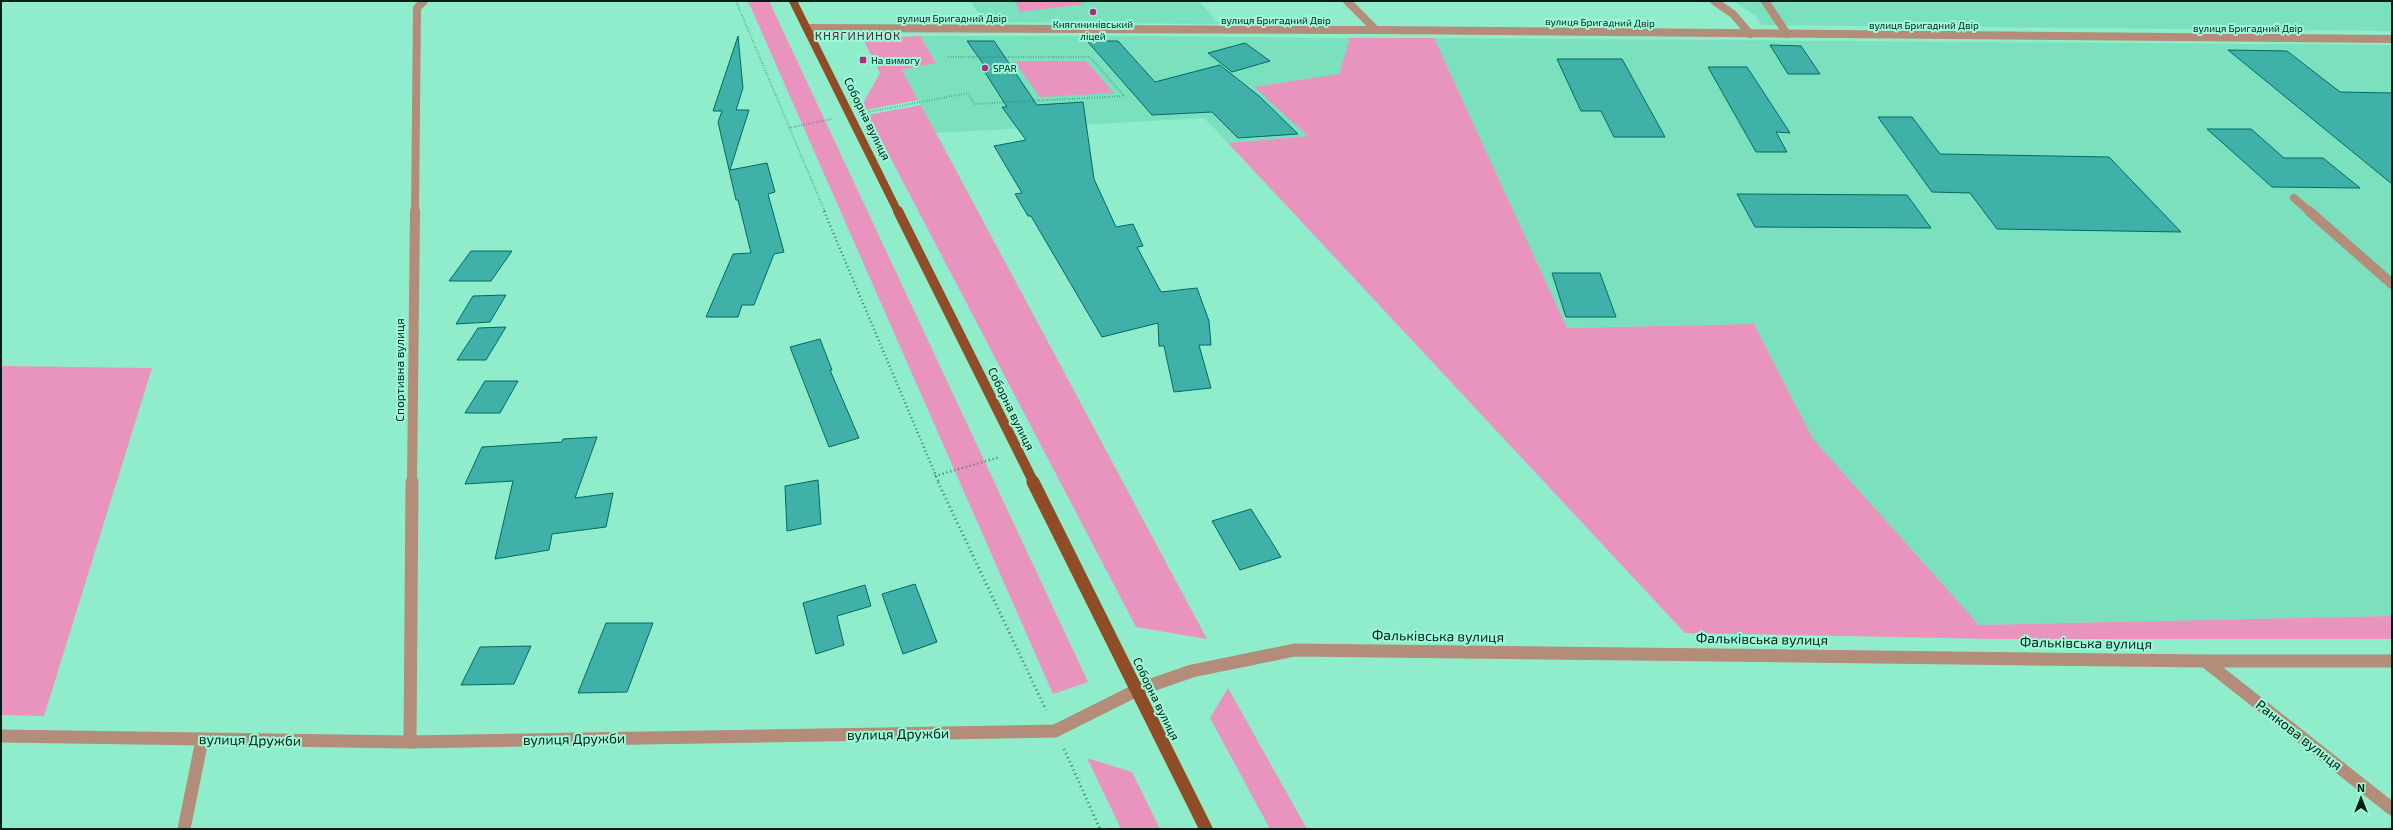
<svg xmlns="http://www.w3.org/2000/svg" width="2393" height="830" font-family="'Exo 2',sans-serif">
<rect width="100%" height="100%" fill="#90edcb"/>
<!-- built -->
<g fill="#7ae0bd">
<polygon points="970,1 1199,1 1219,24 985,22"/>
<polygon points="1734,1 2392,1 2392,31 1761,25 1756,16"/>
<polygon points="920,36 1127,36 1350,38 1339,74 1254,87 1309,136 1228,143 1204,118 936,133 902,70 936,63"/>
<polygon points="1434,38 2392,45 2392,616 1979,625 1813,439 1754,324 1567,328"/>
</g>
<!-- green -->
<g fill="#e994bf">
<polygon points="748,1 769,1 1088,682 1053,694"/>
<polygon points="1015,1 1082,1 1084,4 1020,12"/>
<polygon points="920,36 936,63 902,70 918,100 865,110 862,105 880,73 863,39"/>
<polygon points="1350,38 1434,38 1567,328 1754,324 1813,439 1979,625 2392,616 2392,639 1992,639 1685,633 1228,143 1308,136 1254,87 1339,74"/>
<polygon points="1014,61 1086,61 1114,93 1040,97"/>
<polygon points="921,105 936,133 1207,639 1136,627 868,115"/>
<polygon points="1,366 152,368 44,716 1,715"/>
<polygon points="1228,688 1307,829 1270,829 1210,718"/>
<polygon points="1087,758 1132,772 1160,829 1121,829"/>
</g>
<!-- building -->
<g fill="#3fb1a9" stroke="#026a64">
<polygon points="738,36 743,88 736,110 749,110 730,170 767,163 775,192 768,194 784,252 774,254 754,305 742,305 738,317 706,317 733,254 751,253 738,200 736,200 718,122 722,111 713,111"/>
<polygon points="967,41 994,41 1037,105 1083,102 1094,179 1116,227 1133,224 1143,246 1137,247 1161,292 1197,288 1209,321 1211,345 1199,345 1211,388 1174,392 1164,346 1159,346 1158,323 1102,337 1031,216 1028,216 1015,194 1022,193 994,146 1026,140 1002,107 1007,107 981,66 984,65"/>
<polygon points="1087,41 1118,41 1155,82 1220,65 1259,96 1298,134 1238,138 1212,112 1152,115"/>
<polygon points="1245,43 1270,61 1232,72 1208,53"/>
<polygon points="1770,45 1801,46 1820,74 1788,74"/>
<polygon points="2228,50 2287,51 2340,92 2392,93 2392,184"/>
<polygon points="1557,59 1622,59 1665,137 1614,137 1601,111 1581,111"/>
<polygon points="1708,67 1747,67 1790,133 1776,132 1787,152 1756,152"/>
<polygon points="1878,117 1912,117 1940,154 2109,157 2181,232 1997,229 1970,193 1932,192"/>
<polygon points="2207,129 2251,129 2284,158 2323,158 2360,188 2272,187"/>
<polygon points="1737,194 1907,195 1931,228 1755,227"/>
<polygon points="471,251 512,251 491,281 449,281"/>
<polygon points="1552,273 1600,273 1616,317 1566,317"/>
<polygon points="506,295 490,322 456,324 473,296"/>
<polygon points="506,327 486,360 457,360 478,328"/>
<polygon points="820,339 832,370 830,370 859,438 829,447 790,347"/>
<polygon points="485,381 518,381 500,413 465,413"/>
<polygon points="597,437 575,498 613,493 606,527 552,534 549,550 495,559 513,481 465,484 482,447 562,442 563,439"/>
<polygon points="818,480 821,524 787,531 785,486"/>
<polygon points="1251,509 1281,557 1240,570 1212,521"/>
<polygon points="915,584 937,642 903,654 882,594"/>
<polygon points="865,585 871,606 837,616 844,645 816,654 803,603"/>
<polygon points="606,623 653,623 627,692 578,693"/>
<polygon points="531,646 514,684 461,685 480,647"/>
</g>
<g fill="none" stroke-linecap="round" stroke-linejoin="round">
<!-- path-far2 -->
<g stroke="#427c67" stroke-width="2" stroke-dasharray="0.5 2" stroke-linecap="butt">
<polyline points="736,1 825,212"/>
<polyline points="868,112 968,93 974,104 1124,96 1090,57 947,57"/>
<polyline points="789,128 832,119"/>
</g>
<!-- path-far1 -->
<g stroke="#427c67" stroke-width="2.5" stroke-dasharray="1 3" stroke-linecap="butt">
<polyline points="824,211 939,483"/>
<polyline points="935,476 1000,457"/>
</g>
<!-- path -->
<g stroke="#427c67" stroke-width="3" stroke-dasharray="1 3.5" stroke-linecap="butt">
<polyline points="938,482 1046,710"/>
<polyline points="1064,749 1100,829"/>
</g>
<!-- service-far1 -->
<g stroke="#b38d79" stroke-width="8">
<polyline points="1765,1 1787,34"/>
<polyline points="2294,198 2310,212"/>
</g>
<!-- service -->
<polyline stroke="#b38d79" stroke-width="10" points="2309,211 2392,284"/>
<!-- minor-far2 -->
<g stroke="#b38d79" stroke-width="8">
<polyline points="1347,1 1376,30"/>
<polyline points="1714,1 1733,14 1750,34"/>
<polyline points="807,28 1376,30 2392,39"/>
<polyline points="415,212 417,8 424,1"/>
</g>
<!-- minor-far1 -->
<polyline stroke="#b38d79" stroke-width="10" points="412,483 415,211"/>
<!-- minor -->
<g stroke="#b38d79" stroke-width="13">
<polyline points="2205,661 2392,809"/>
<polyline points="1,736 410,742 1055,731 1137,690 1192,671 1295,650 2205,661 2392,661"/>
<polyline points="410,742 412,482"/>
<polyline points="184,829 202,740"/>
</g>
<!-- primary-far2 -->
<polyline stroke="#8f4c26" stroke-width="8" points="793,1 898,212"/>
<!-- primary-far1 -->
<polyline stroke="#8f4c26" stroke-width="10" points="898,211 1034,483"/>
<!-- primary -->
<polyline stroke="#8f4c26" stroke-width="13" points="1033,482 1206,829"/>
</g>
<!-- markers -->
<g fill="#ae2d7a" stroke="#9dfad8" stroke-width="1.5">
<circle cx="1093" cy="12" r="4"/>
<rect x="859" y="56" width="8" height="8" rx="2"/>
<circle cx="985" cy="68" r="4"/>
</g>
<g text-anchor="middle" stroke-width="4" stroke-linejoin="round" paint-order="stroke">
<!-- far-street labels -->
<g font-size="10" fill="#011e15" stroke="#9dfad8">
<text x="952" y="22">вулиця Бригадний Двір</text>
<text x="1276" y="24">вулиця Бригадний Двір</text>
<text transform="translate(1600 22) rotate(1)" y="4">вулиця Бригадний Двір</text>
<text x="1924" y="29">вулиця Бригадний Двір</text>
<text x="2248" y="32">вулиця Бригадний Двір</text>
</g>
<!-- far-poi labels -->
<g font-size="10" fill="#011e15" stroke="#9dfad8" text-anchor="start">
<text x="1093" y="28" text-anchor="middle">Княгининівський<tspan x="1093" dy="12">ліцей</tspan></text>
<text x="871" y="64">На вимогу</text>
<text x="993" y="72">SPAR</text>
</g>
<!-- far-quarter labels -->
<g font-size="12" letter-spacing="1" fill="#602144" stroke="#9dfad8">
<text x="858" y="40">КНЯГИНИНОК</text>
</g>
<!-- street labels -->
<g font-size="12" fill="#011e15" stroke="#9dfad8">
<text transform="translate(867 119) rotate(64)" y="4">Соборна вулиця</text>
<text transform="translate(400 370) rotate(-90)" y="4">Спортивна вулиця</text>
<text transform="translate(1011 409) rotate(64)" y="4">Соборна вулиця</text>
<text transform="translate(1156 699) rotate(64)" y="4">Соборна вулиця</text>
</g>
<!-- near-street labels -->
<g font-size="14" fill="#011e15" stroke="#9dfad8">
<text transform="translate(1438 636) rotate(1)" y="5">Фальківська вулиця</text>
<text transform="translate(1762 639) rotate(1)" y="5">Фальківська вулиця</text>
<text transform="translate(2086 643) rotate(1)" y="5">Фальківська вулиця</text>
<text transform="translate(898 734) rotate(-1)" y="5">вулиця Дружби</text>
<text transform="translate(2299 735) rotate(38)" y="5">Ранкова вулиця</text>
<text transform="translate(574 739) rotate(-1)" y="5">вулиця Дружби</text>
<text transform="translate(250 740) rotate(1)" y="5">вулиця Дружби</text>
</g>
</g>
<!-- border -->
<rect width="2393" height="830" fill="none" stroke="#011e15" stroke-width="4"/>
<!-- north arrow -->
<g transform="translate(2361 798)" stroke="#9dfad8" stroke-width="3" paint-order="stroke">
<path d="M0-3L7 15L0 10L-7 15Z" fill="#011e15"/>
<text y="-6" font-size="11" font-weight="bold" text-anchor="middle" fill="#011e15">N</text>
</g>
</svg>
